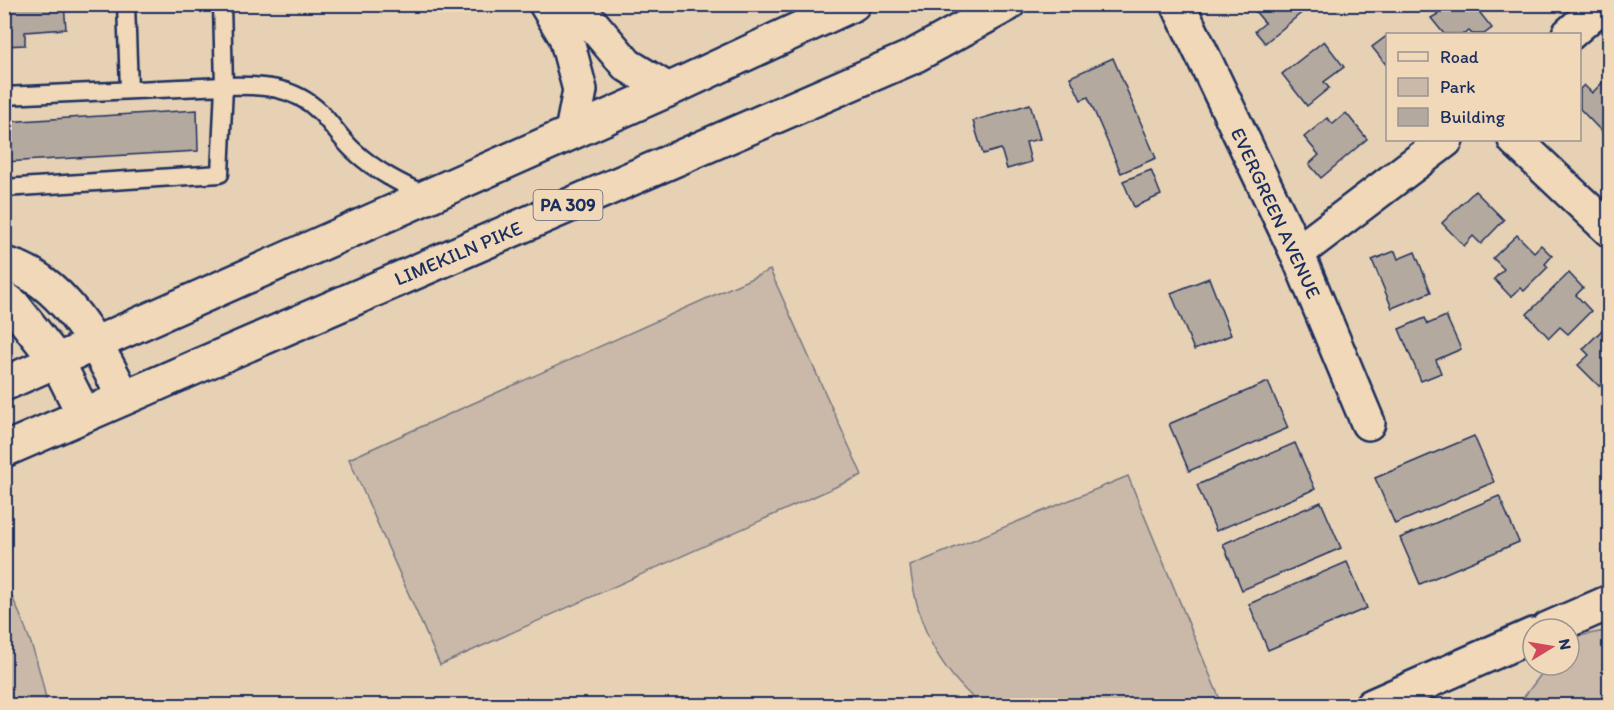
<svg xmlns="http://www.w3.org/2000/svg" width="1614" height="710" font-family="Itim,sans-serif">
<rect width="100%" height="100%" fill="#e7d1b4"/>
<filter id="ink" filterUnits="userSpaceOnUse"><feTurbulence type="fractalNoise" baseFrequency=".0167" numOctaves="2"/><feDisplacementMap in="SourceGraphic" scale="12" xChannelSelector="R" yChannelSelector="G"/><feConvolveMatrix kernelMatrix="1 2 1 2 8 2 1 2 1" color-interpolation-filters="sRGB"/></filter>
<g filter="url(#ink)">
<!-- green -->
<g fill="#cab9a8" stroke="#727483" stroke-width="1.5">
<polygon points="770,270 862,475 440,665 349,459"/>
<path d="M 1128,476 L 1221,702 L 1217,706 L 981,705 C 936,666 917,625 910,566 Z"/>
<path d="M 5,582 C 24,620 40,664 47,705 L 5,705 Z"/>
<polygon points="1609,630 1609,705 1518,705 1548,665 1569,665 1569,638"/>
</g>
<!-- building -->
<g fill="#b4a99f" stroke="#1b2f5e" stroke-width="1.5">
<polygon points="4,4 64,4 66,29 25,32 25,45 4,46"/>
<polygon points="1249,4 1310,4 1311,5 1265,43 1255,31 1265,23"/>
<polygon points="1430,4 1473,4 1492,28 1484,34 1472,34 1469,31 1465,34 1444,34 1431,18 1438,14"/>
<polygon points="1388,35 1388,67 1372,47"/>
<polygon points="1324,41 1344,67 1324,82 1329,88 1307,106 1282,74"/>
<polygon points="1113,58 1156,158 1121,173 1088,97 1081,100 1070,77"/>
<polygon points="1609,76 1610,133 1606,136 1580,109 1580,89 1584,85 1592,93"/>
<polygon points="1030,104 1040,139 1026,142 1031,162 1007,169 1001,149 983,154 973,121"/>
<polygon points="197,110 198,151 4,162 4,122"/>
<polygon points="1346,113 1367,139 1321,178 1309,164 1319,155 1304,137 1327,118 1333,124"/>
<polygon points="1151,170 1161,195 1134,207 1123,181"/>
<polygon points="1475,191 1504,220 1481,244 1473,236 1464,246 1442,223"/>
<polygon points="1517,235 1534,252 1541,245 1552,256 1545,264 1548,267 1524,291 1520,288 1511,297 1494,279 1504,269 1493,258"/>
<polygon points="1395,251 1398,259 1415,252 1431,292 1392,308 1372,260"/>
<polygon points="1569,273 1583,288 1576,295 1591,311 1568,334 1560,327 1549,338 1527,314"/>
<polygon points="1209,278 1231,335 1194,350 1171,293"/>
<polygon points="1446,316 1461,349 1436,360 1441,373 1421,381 1399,329 1425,318 1428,324"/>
<polygon points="1606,326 1610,330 1610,377 1599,386 1578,365 1589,355 1583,349"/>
<polygon points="1268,382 1288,428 1189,471 1169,424"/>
<polygon points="1474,436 1494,482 1395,524 1375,478"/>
<polygon points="1295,443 1315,489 1216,531 1197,485"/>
<polygon points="1499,496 1519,542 1420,584 1400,538"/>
<polygon points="1321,502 1341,548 1242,590 1223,544"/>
<polygon points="1347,562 1367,608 1268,650 1249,604"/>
</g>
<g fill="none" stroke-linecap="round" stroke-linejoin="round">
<defs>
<g id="service">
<polyline points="126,4 129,89"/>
<path d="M 222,4 L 224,86 C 259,85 293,85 320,112 C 332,124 341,139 353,150 C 375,171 401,184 428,196"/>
<polyline points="4,96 224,86 220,174 4,188"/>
</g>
<g id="minor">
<polyline points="546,4 566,37 580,90 572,132"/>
<polyline points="575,4 627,65 668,90"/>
<polyline points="1178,4 1297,253 1368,423"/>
<polyline points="1569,34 1603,4"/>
<polyline points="1515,140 1610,230"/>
<polyline points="1297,253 1446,140"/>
<polyline points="1548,629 1610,602"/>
<polyline points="1372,706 1533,635"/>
</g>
<g id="tertiary">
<path d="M 4,264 C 63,277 99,349 124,397"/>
<polyline points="4,298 13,305 57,361 84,415"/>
</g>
<g id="trunk">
<polyline points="4,384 668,90 853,4"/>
<polyline points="4,450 912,57 1008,4"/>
</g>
</defs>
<!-- service casing -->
<use href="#service" stroke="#1b2f5e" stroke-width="21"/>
<!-- minor casing -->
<use href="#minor" stroke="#1b2f5e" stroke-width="38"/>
<!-- tertiary casing -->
<use href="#tertiary" stroke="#1b2f5e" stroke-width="38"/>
<!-- trunk casing -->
<use href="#trunk" stroke="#1b2f5e" stroke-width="38"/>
<!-- service -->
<use href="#service" stroke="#f0d8b8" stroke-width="16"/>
<!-- minor -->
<use href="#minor" stroke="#f0d8b8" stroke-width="33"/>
<!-- tertiary -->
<use href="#tertiary" stroke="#f0d8b8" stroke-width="33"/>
<!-- trunk -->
<use href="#trunk" stroke="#f0d8b8" stroke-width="33"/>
</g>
</g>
<g text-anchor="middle" stroke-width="5" stroke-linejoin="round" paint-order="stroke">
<!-- shield labels -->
<rect fill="#f0d8b8" stroke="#5b6279" stroke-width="1.5" x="533.5" y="190" width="69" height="30" rx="4.5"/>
<g font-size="18" font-weight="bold" fill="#1b2f5e">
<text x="568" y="211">PA 309</text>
</g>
<!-- street labels -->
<g font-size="20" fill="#1b2f5e" stroke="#f0d8b8">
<text transform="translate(1276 213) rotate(65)" y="7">EVERGREEN AVENUE</text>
<text transform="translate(458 253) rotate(-23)" y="7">LIMEKILN PIKE</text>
</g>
</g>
<!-- margin -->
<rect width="1614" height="710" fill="none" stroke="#f0d8b8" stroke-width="24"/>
<rect x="12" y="12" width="1590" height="686" fill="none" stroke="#1b2f5e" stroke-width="2" filter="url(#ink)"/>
<!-- legend -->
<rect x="1386" y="33" width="195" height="108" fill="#f0d8b8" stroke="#9b9494" stroke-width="1.5"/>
<rect x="1398" y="52" width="30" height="9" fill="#f0d8b8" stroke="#9b9494" stroke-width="1.5"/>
<text x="1440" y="63" font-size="18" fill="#1b2f5e">Road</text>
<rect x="1398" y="78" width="30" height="18" fill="#cab9a8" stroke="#9b9494" stroke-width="1.5"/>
<text x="1440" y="93" font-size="18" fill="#1b2f5e">Park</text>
<rect x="1398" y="108" width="30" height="18" fill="#b4a99f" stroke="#9b9494" stroke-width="1.5"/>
<text x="1440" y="123" font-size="18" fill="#1b2f5e">Building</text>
<!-- north arrow -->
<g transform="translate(1551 647) rotate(79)"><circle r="28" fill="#f0d8b8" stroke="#9b9494" stroke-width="1.5"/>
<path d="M0-4.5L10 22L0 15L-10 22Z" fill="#d1495b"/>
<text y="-9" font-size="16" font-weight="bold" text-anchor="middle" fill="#1b2f5e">N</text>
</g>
</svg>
